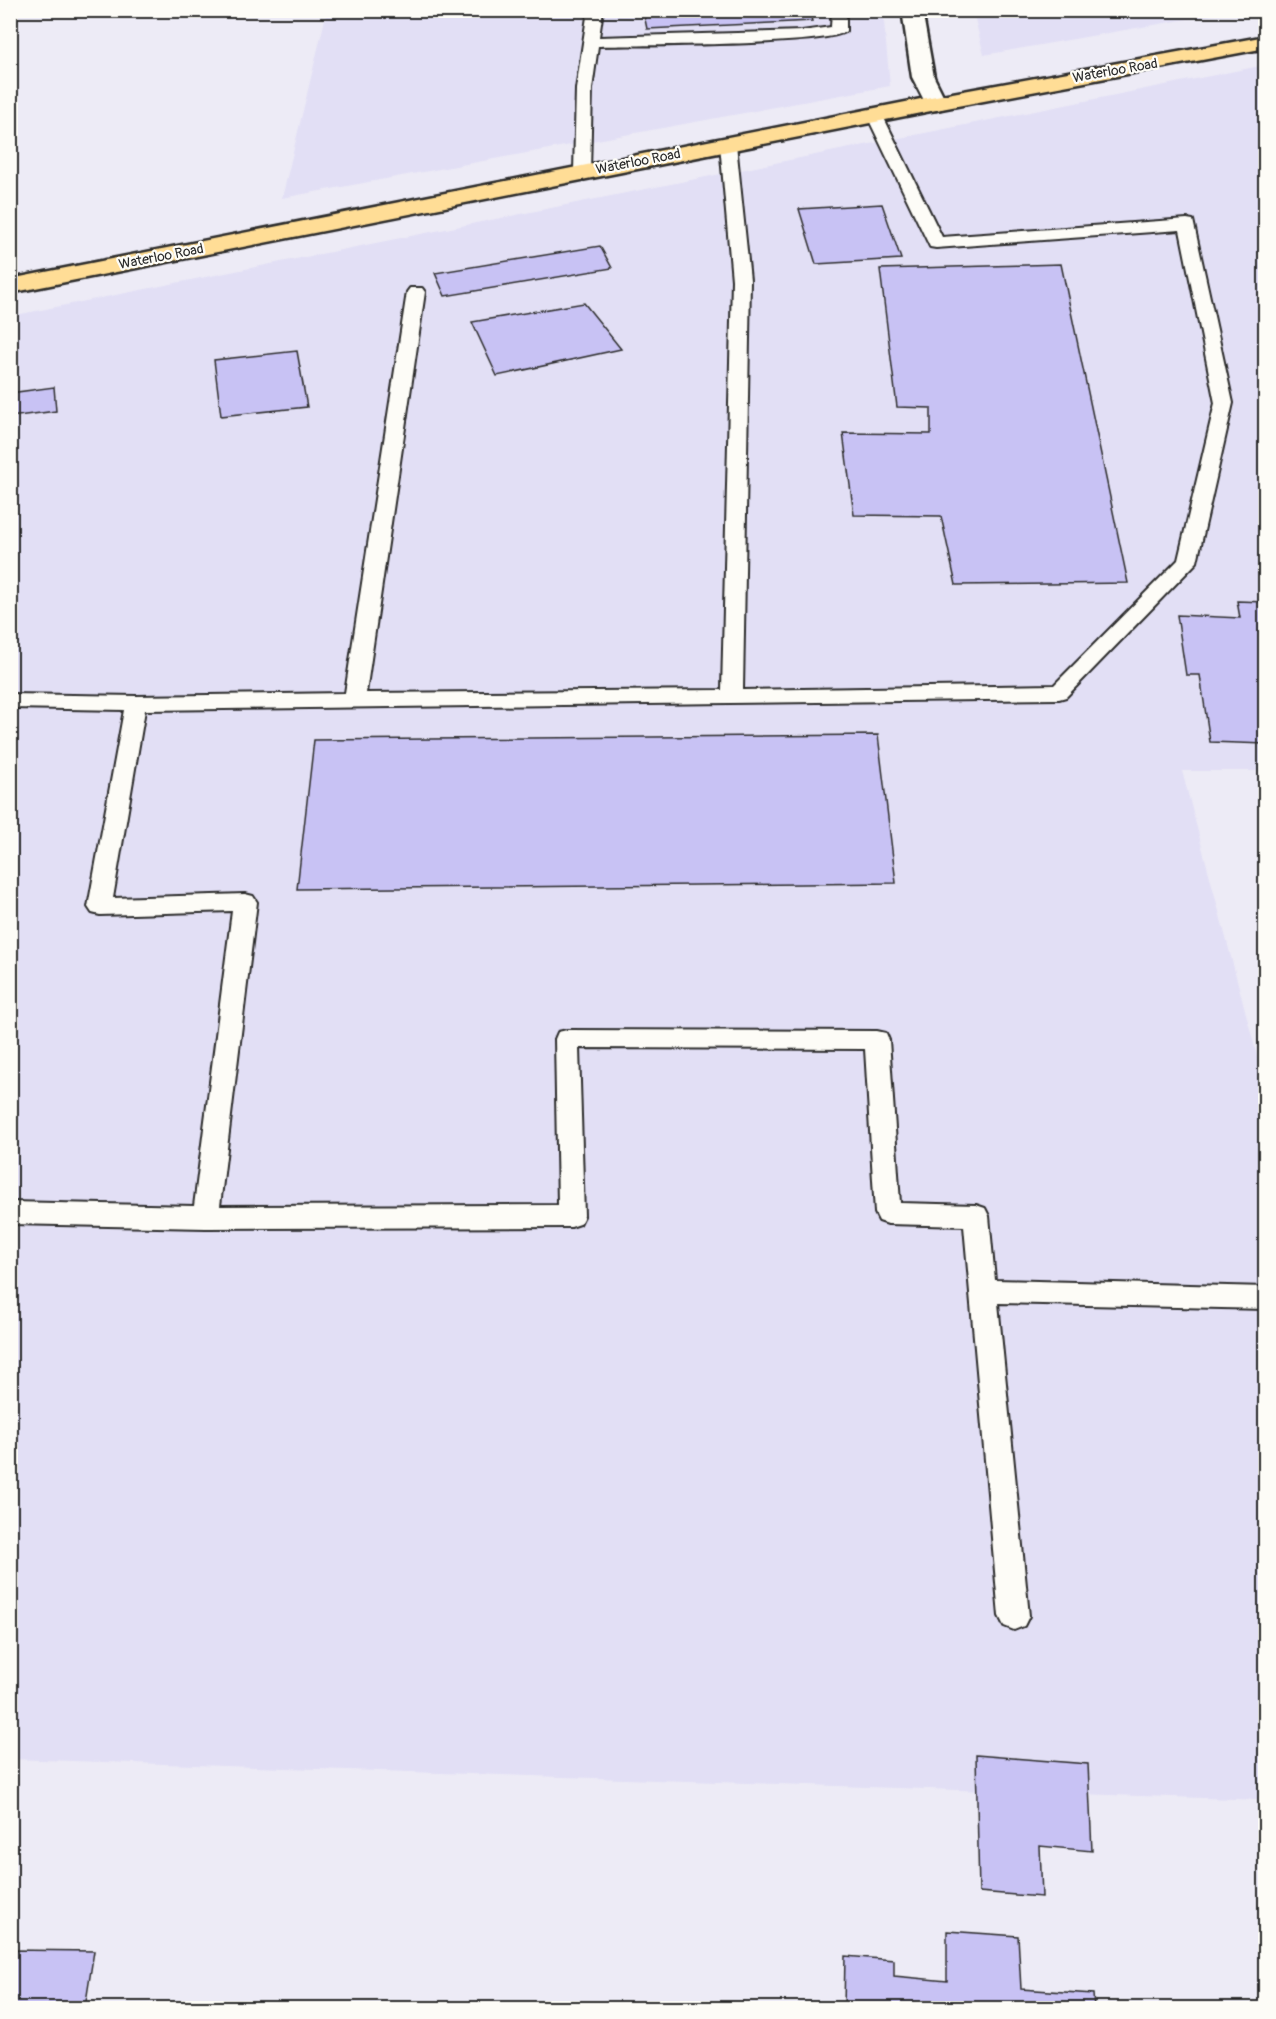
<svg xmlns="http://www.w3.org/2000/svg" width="1276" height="2019" font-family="Pangolin,sans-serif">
<rect width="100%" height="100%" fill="#edebf6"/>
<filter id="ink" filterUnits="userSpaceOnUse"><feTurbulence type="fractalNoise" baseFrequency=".0167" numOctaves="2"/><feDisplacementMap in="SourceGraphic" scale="12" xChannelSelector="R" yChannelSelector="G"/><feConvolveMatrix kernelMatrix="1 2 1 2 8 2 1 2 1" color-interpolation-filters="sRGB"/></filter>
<g filter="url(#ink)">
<!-- built -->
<g fill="#e2dff5">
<polygon points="327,11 883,11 890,86 282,198"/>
<polygon points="973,11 973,10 1233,11 984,55"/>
<polygon points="1265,65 1265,771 1182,771 1265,1086 1265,1800 11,1759 11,316"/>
</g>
<!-- building -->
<g fill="#c8c2f4" stroke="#2b2b2b" stroke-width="1.5">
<polygon points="643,10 809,10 812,21 647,29"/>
<polygon points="882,204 901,259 816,264 799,209"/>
<polygon points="600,246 612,268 445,296 435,273"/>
<polygon points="1061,264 1128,583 956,585 941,516 854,515 843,433 931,434 931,408 897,407 880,269"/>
<polygon points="584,303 621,349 497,376 472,322"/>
<polygon points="297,351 307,407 221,416 214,360"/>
<polygon points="54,387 56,411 10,417 10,393"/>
<polygon points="1237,601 1266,602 1266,744 1210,742 1200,675 1186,675 1177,615 1240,618"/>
<polygon points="878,735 896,883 297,889 314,740"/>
<polygon points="976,1755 1088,1764 1092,1851 1040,1846 1042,1897 979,1892"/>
<polygon points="947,1931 1018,1936 1021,1989 1093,1994 1094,2008 844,2008 845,1956 894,1960 894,1976 947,1981"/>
<polygon points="10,1950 94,1951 85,2008 10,2008"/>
</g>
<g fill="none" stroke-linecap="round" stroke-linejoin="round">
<defs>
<g id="service">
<path d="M 588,10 L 603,10 L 599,37 L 802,31 L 831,27 L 832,10 L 846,10 L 846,31 C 833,46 631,45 598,46 L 592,89 L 590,172 L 582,177 L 574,172 L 576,89 Z"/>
<polygon points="875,111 883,116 942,237 1187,219 1193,220 1233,403 1197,562 1066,697 1059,699 145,710 113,898 245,894 253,896 257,902 220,1206 558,1205 555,1039 558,1032 567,1030 877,1031 886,1033 889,1040 900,1203 976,1205 985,1208 989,1216 995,1280 1266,1287 1266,1309 998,1303 1029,1616 1024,1626 1014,1630 1004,1626 999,1616 964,1226 888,1224 879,1221 875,1213 865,1049 579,1048 584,1216 580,1224 571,1227 206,1228 10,1224 10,1202 194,1206 232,911 100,915 92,913 88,907 124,710 10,708 10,694 136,696 345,693 407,292 410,288 422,288 425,292 366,693 722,690 732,280 720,144 728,139 736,144 750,280 743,690 1054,685 1178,560 1215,403 1180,230 936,248 930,247 867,116"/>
</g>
<polygon id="minor" points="902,10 922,10 934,77 947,103 944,108 936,110 928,108 912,77"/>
<polygon id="primary" points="1266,36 1266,48 936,110 10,293 10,279 936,96"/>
</defs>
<!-- service casing -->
<use href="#service" stroke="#2b2b2b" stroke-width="4"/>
<!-- minor casing -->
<use href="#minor" stroke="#2b2b2b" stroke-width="5"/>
<!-- primary casing -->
<use href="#primary" stroke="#2b2b2b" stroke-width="5"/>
<!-- service -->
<use href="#service" fill="#fdfcf7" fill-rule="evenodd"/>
<!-- minor -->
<use href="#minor" fill="#fdfcf7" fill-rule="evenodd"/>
<!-- primary -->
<use href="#primary" fill="#ffdd96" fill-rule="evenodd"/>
</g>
</g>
<g text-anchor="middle" stroke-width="4.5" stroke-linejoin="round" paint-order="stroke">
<!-- far-street labels -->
<g font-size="14" fill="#2b2b2b" stroke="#fdfcf7">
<text transform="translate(1115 70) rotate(-10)" y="5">Waterloo Road</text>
<text transform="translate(638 161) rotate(-11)" y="5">Waterloo Road</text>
<text transform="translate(161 256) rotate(-11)" y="5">Waterloo Road</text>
</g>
</g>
<!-- margin -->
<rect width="1276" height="2019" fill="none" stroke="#fdfcf7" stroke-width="36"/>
<rect x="18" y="18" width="1240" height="1983" fill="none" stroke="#2b2b2b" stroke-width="2" filter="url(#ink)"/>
</svg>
